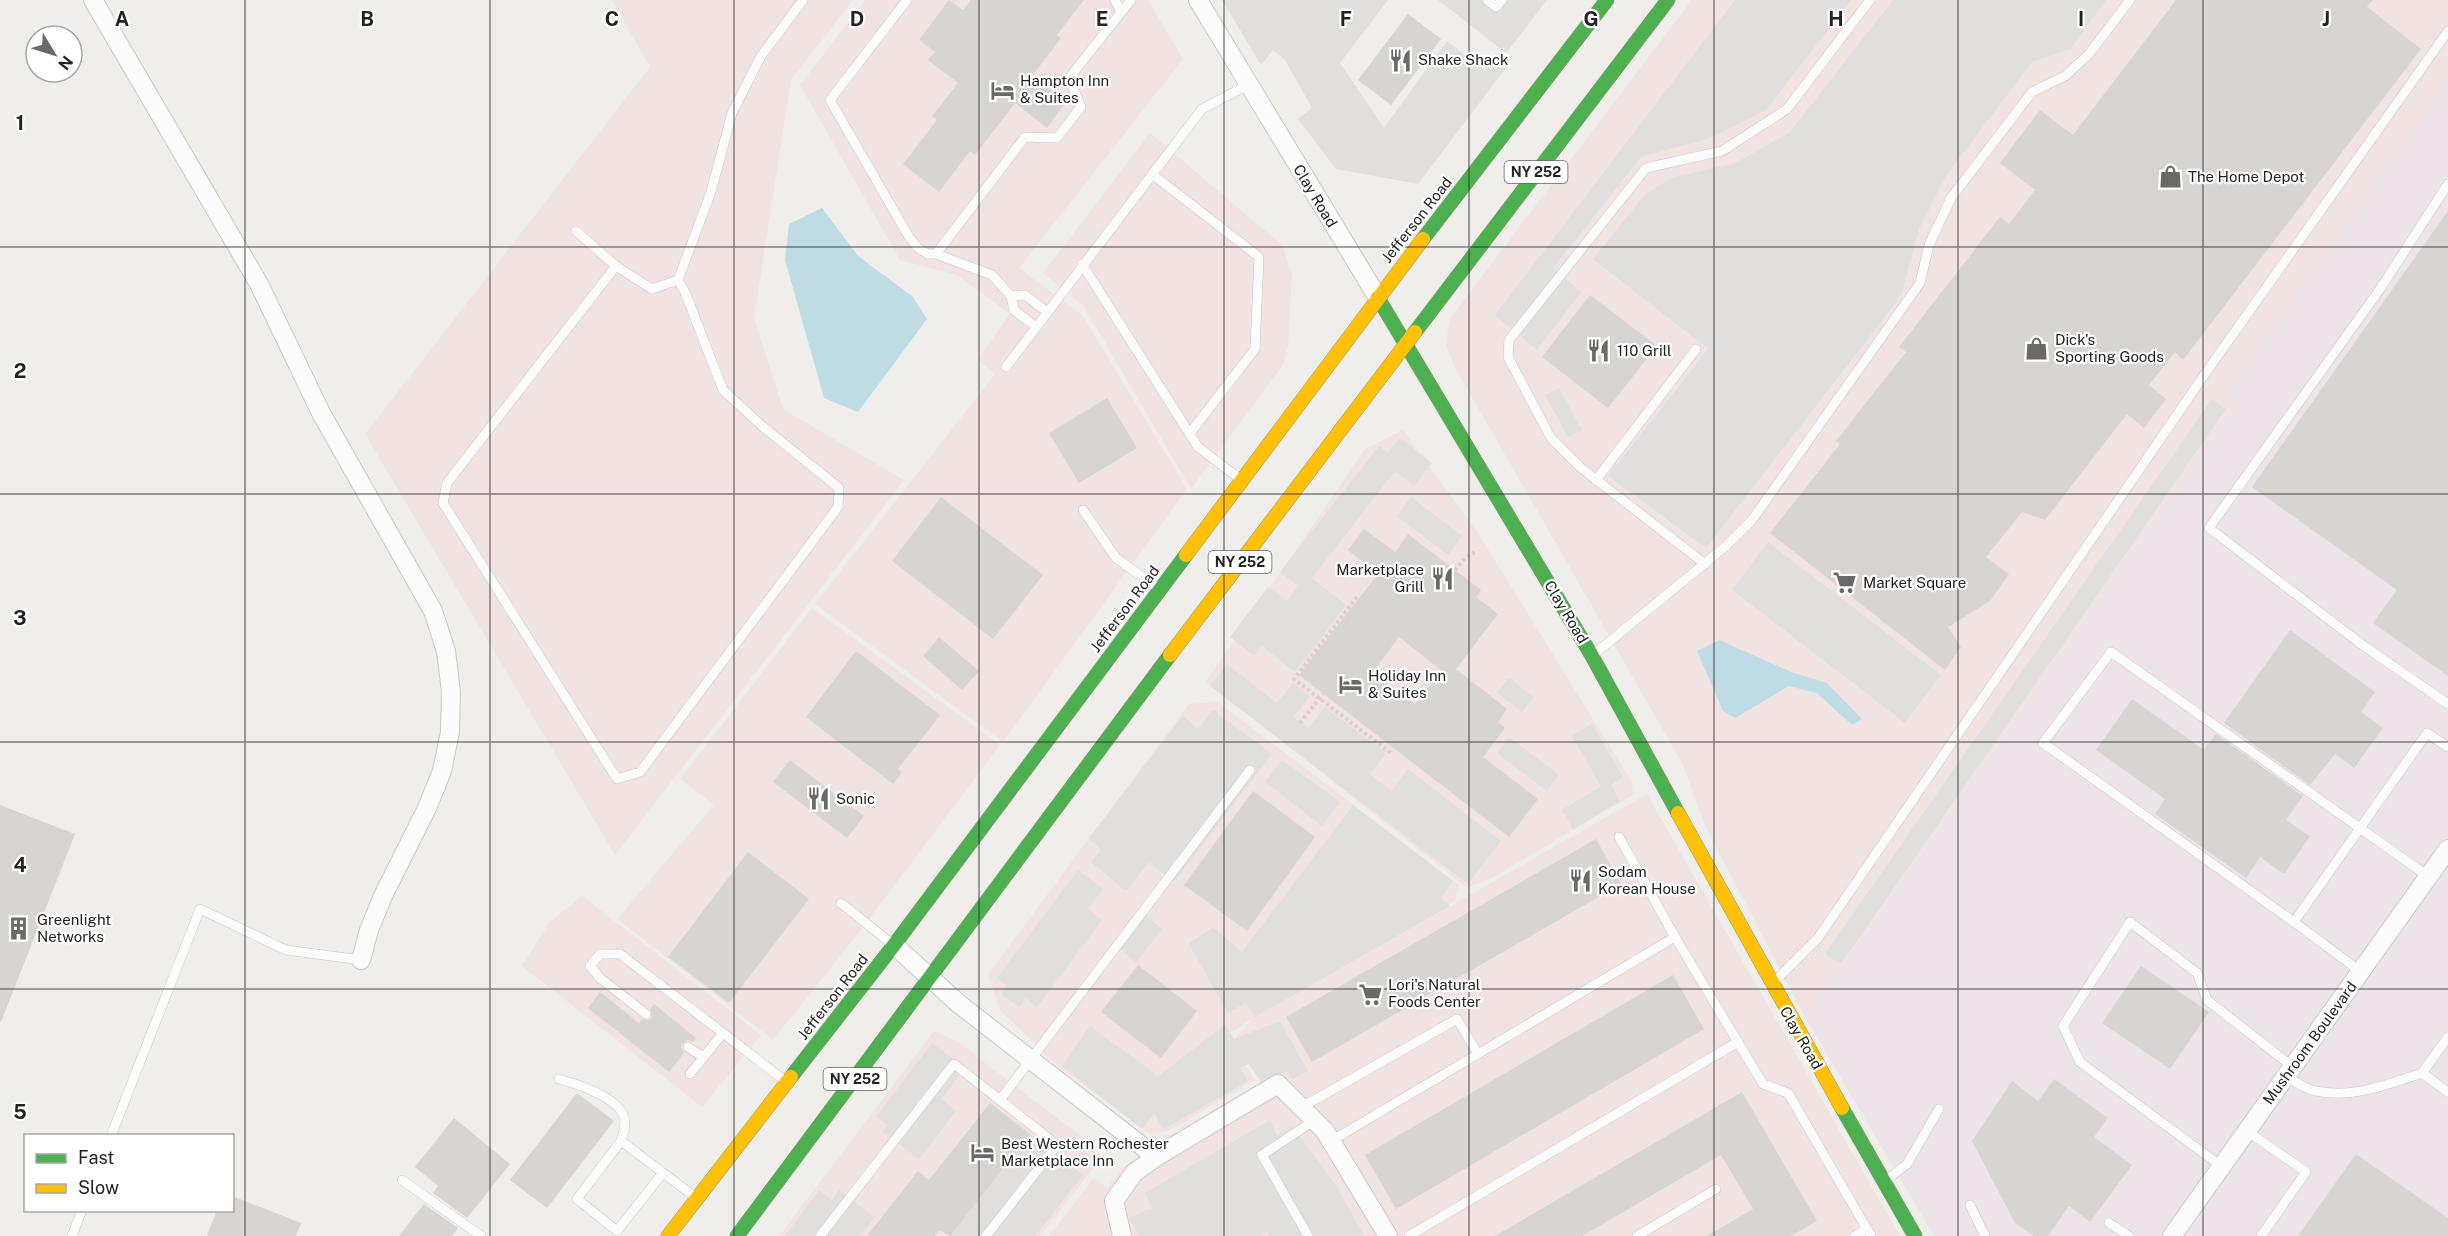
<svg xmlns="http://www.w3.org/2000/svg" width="2448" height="1236" font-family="'Public Sans',sans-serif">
<rect width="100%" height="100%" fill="#f0eeeb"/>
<!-- commercial -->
<g fill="#f1e3e1">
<polygon points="612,0 853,0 791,80 754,318 783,409 904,480 615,855 365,434 650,67"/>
<polygon points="865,0 1148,0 1183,59 1019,268 1083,316 1187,489 1003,742 815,604 995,374 977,360 1010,314 957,275 900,260 800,85"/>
<polygon points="1692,0 2448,0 2448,81 2227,395 2237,404 1805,1017 1706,828 1682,763 1454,366 1446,345 1449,321 1464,300"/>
<polygon points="1150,133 1282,245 1292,275 1288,347 1283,365 1191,489 1083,305 1043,273"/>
<polygon points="1403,430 1478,533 1632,782 1633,795 1490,879 1467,888 1206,681 1365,449"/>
<polygon points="812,608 1000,745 853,940 773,1040 617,919 714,805 680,779"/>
<polygon points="1218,702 1459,885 1455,901 1338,970 1647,794 1900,1236 1049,1236 1094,1178 1107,1188 1121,1169 1171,1134 1261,1082 1234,1039 1252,1019 1227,1035 1255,1080 1169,1131 1150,1134 1058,1066 1000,1010 988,974 1189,704"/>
<polygon points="582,896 761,1035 702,1107 522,966 549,923"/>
<polygon points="934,1031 958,1042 1087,1141 1100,1160 1040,1236 779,1236"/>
</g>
<!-- industrial -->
<polygon fill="#ede4e9" points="2448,81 2448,1236 1934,1236 1805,1017 2237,404 2226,396"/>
<!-- parking -->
<g fill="#e0dfde">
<polygon points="1222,0 1388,0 1340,63 1384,128 1447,41 1484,70 1496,55 1509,64 1418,184 1336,169 1298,119 1312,108 1285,60 1273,50 1261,65"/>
<polygon points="1438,0 1547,0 1506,53"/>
<polygon points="1735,0 1851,0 1766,110 1707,139 1641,157 1553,268 1581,292 1537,350 1495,315"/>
<polygon points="1893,0 2106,0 2070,49 2032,62 1945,177 1919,229 1901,296 1706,548 1608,476 1708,349 1593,259 1643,197 1670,178 1736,163 1790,132"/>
<polygon points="1559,388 1582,430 1568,437 1545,395"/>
<polygon points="2212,399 2226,409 1841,964 1825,954"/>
<polygon points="1400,438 1432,463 1414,486 1395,471 1312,578 1346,605 1295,672 1262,646 1254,656 1230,637 1268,587 1287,601 1298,586 1280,572 1379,446 1388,453"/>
<polygon points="1411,497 1462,536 1448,555 1397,516"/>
<polygon points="1768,542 1941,675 1905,723 1732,590"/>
<polygon points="1227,664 1277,703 1293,683 1310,696 1294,717 1309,728 1325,707 1386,753 1370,774 1391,791 1408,769 1501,841 1468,884 1210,686"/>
<polygon points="1509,678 1534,697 1522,712 1497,693"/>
<polygon points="1213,710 1272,754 1174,882 1149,862 1126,891 1091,862 1101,850 1089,838 1183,716 1198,729"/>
<polygon points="1592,724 1623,777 1611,785 1620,801 1573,829 1562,810 1601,786 1572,736"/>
<polygon points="1509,737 1559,775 1547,791 1497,753"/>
<polygon points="1282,760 1340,802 1322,826 1265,782"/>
<polygon points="1353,805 1453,881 1441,898 1450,906 1255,1017 1246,1003 1228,1013 1189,944 1213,927 1242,952"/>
<polygon points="1078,870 1103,889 1088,909 1102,920 1037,1007 1026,998 1019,1007 1001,994 1007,986 997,978"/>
<polygon points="1142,912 1162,929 1136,962 1116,946"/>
<polygon points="1280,1021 1308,1071 1293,1079 1287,1071 1261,1082 1249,1064 1240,1068 1248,1081 1164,1129 1154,1114 1142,1129 1062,1066 1090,1026 1158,1076 1225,1025 1234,1039"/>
<polygon points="932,1043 965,1068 941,1099 956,1111 919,1159 883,1132 888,1125 876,1117"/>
<polygon points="1270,1120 1277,1136 1292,1126 1336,1185 1364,1236 1269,1236 1267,1232 1260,1236 1139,1236 1129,1218 1152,1208 1145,1193"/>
<polygon points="1030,1134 1083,1175 1035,1236 950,1236"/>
<polygon points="819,1190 832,1200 839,1190 875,1217 860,1236 785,1236"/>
</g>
<!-- water -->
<g fill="#bfdbe3">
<polygon points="822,208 858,256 913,297 927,319 858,412 824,398 785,260 789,224"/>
<polygon points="1719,640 1791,672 1827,683 1862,719 1852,725 1817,693 1789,686 1735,718 1723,711 1697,651"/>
</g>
<!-- building -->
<g fill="#d7d4d2" fill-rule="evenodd">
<polygon points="949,0 963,10 971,0 1084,0 1057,35 1061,38 1032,76 1066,102 1047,128 1015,103 975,155 970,151 939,192 903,164 937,120 932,116 958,83 928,60 935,52 919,40"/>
<polygon points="2176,0 2373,0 2367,7 2421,49 2183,360 2175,352 2149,385 2166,399 2144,428 2127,414 2045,520 2022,512 1986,557 2009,574 1990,601 1948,627 1961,647 1945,670 1770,533 1840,444 1836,441 1906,352 1899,347 2000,217 2009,224 2035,190 2000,163 2040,110 2073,135"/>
<polygon points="1408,14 1441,39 1391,105 1358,80"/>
<polygon points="2448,211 2448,676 2373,623 2397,590 2252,487"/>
<polygon points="1590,295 1657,346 1608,408 1542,357"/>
<polygon points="1107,398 1137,448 1079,483 1049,433"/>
<polygon points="941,497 1043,575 993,639 892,561"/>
<path d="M 1364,529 L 1395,552 L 1408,534 L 1481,590 L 1476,597 L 1498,614 L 1456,669 L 1507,709 L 1498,722 L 1505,728 L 1483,757 L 1538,799 L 1509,837 L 1299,675 L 1378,574 L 1348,550 ZM 1399,637 L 1441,670 L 1415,704 L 1373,672 Z"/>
<polygon points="2290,630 2375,692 2361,712 2383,728 2354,768 2335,754 2310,785 2224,723"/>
<polygon points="939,637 979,671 962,690 923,656"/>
<polygon points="856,651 940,715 898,769 902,772 893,784 806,717"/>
<polygon points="2132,699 2204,750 2216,734 2303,796 2286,820 2310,836 2284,874 2260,857 2246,878 2155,814 2165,799 2096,750"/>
<polygon points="790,760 864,816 847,838 773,782"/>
<polygon points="1253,791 1315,837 1247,931 1184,885"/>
<polygon points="0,805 75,834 1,1022 0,1021"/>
<polygon points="1596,839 1621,884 1312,1062 1286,1017"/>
<polygon points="748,852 809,899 729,1003 668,957"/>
<polygon points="1138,965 1197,1011 1161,1058 1101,1012"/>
<polygon points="2141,966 2209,1012 2170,1069 2102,1023"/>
<polygon points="1673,975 1704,1029 1396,1209 1365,1155"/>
<polygon points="600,992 639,1023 642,1019 648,1020 652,1018 650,1009 654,1004 696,1038 693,1042 688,1040 683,1043 681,1047 684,1053 669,1072 588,1008"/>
<polygon points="2054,1079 2108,1118 2094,1137 2132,1165 2090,1222 2069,1206 2048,1236 2034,1236 2015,1223 1972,1141 2012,1081 2038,1101"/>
<polygon points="1742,1092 1817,1221 1791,1236 1707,1236 1753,1209 1721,1155 1582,1236 1495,1236"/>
<polygon points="577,1093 614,1121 547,1208 510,1180"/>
<polygon points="990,1103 1030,1134 950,1236 940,1230 935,1236 867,1236 918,1171 929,1180"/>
<polygon points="454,1118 510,1164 467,1218 433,1193 438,1186 415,1167"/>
<polygon points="2356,1154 2448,1218 2448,1236 2298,1236"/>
<polygon points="232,1196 301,1223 296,1236 207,1236 217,1210 232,1210"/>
<polygon points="424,1204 458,1228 452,1236 399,1236"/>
</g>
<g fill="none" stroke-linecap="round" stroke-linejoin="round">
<defs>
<g id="lane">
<polyline points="907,0 830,100 909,237 918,248 928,254 936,254 992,275 1011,296 1025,295 1047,312"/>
<polyline points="1115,0 1121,12"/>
<polyline points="1487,0 1496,7 1502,0"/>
<polyline points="1152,174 1259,257 1255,349 1190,433"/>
<polyline points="2448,184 2380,289 2209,528 2364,646 2448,704"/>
<polyline points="576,231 616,266 447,483 443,503 617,779 640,772 838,507 839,488 762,426 723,390 685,292 678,280 711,192 732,113 761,56 803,0"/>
<polyline points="936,254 1025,137 1057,138 1081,107 1069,78 1131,0"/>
<polyline points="1082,264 1198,447 1240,479"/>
<polyline points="616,266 652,289 678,280"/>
<polyline points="1011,296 1014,310 1036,327"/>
<polyline points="1006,367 1202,109 1248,85"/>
<polyline points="1596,480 1696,349"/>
<polyline points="1083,510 1116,558 1158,588"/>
<polyline points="1705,564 1580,467 1551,438 1508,357 1509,340 1646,168 1722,151 1787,109 1870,0"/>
<polyline points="1593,655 1726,546 1752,520 1920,283 1929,245 1951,198 2032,92 2065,76 2089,54 2130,0"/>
<polyline points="1619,837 1675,937 1763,1084 1788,1093 1871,1236"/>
<polyline points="841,903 892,944"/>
<polyline points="2294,922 2043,743 2111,652 2429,877"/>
<polyline points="2361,972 2294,922 2427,733 2448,747"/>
<polyline points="1773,983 1818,938 2207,371 2448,31"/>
<polyline points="646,1014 600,978 590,966 600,954 620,954 723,1033"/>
<polyline points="688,1047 703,1057"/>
<polyline points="1478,1054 1675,937"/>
<polyline points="2422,1073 2448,1037"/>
<polyline points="690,1074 723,1033 785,1081"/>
<path d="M 2287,1077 C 2296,1082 2306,1089 2316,1091 C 2352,1099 2389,1084 2422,1073 L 2448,1092"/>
<path d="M 559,1079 C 577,1084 618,1097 624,1117 C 627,1125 623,1133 621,1141"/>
<polyline points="1000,1100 1250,770"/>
<polyline points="1302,1107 1457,1019 1478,1054 1331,1141"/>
<polyline points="2247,1131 2306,1172 2261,1236"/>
<polyline points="111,1136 200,909 286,950 361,960"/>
<polyline points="2221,1166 2080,1062 2063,1026 2130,922 2197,973 2207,1000 2293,1067"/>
<polyline points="662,1174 617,1231 577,1199 621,1141 695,1197"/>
<polyline points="402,1180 481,1236"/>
<polyline points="1885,1181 1907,1164 1939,1109"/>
<polyline points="1970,1205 1985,1236"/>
<polyline points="2109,1223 2129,1236"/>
<polyline points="72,1236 82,1210"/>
<polyline points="820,1236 954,1064 1057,1145 986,1236"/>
<polyline points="1308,1236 1262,1155 1315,1120"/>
<polyline points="1409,1236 1738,1042"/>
<polyline points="1637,1236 1716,1189"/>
<polyline points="1855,1236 1867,1229"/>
</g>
<g id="street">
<polyline points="93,0 259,284 321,413 433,611 446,651 451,692 450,732 442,771 427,808 383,896 369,930 361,960"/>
<polyline points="1198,0 1378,298"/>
<polyline points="894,945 959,1004 1156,1157 1278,1084 1325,1131 1388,1236"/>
<polyline points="1122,1236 1114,1201 1134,1173 1156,1157"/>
<polyline points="2172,1236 2448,849"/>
</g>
<g id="fast">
<polyline points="1423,239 1607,0"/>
<polyline points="1378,298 1592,656 1678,813"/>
<polyline points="1415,332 1668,0"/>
<polyline points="791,1077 894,945 1186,555"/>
<polyline points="1842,1108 1915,1236"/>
<polyline points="737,1236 1170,655"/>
</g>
<g id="slow">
<polyline points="1186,555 1423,239"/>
<polyline points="1170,655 1415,332"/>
<polyline points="1678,813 1842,1108"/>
<polyline points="668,1236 791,1077"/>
</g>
</defs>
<!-- lane casing -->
<use href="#lane" stroke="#c9c8c7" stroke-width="10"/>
<!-- street casing -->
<use href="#street" stroke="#c9c8c7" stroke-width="20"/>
<!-- fast casing -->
<use href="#fast" stroke="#999a82" stroke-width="15"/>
<!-- slow casing -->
<use href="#slow" stroke="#999a82" stroke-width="15"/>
<!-- path -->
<g stroke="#dccecd" stroke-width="4" stroke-dasharray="3 3" stroke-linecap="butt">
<polyline points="1455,570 1465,558 1475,552"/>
<polyline points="1357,597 1294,679 1391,753"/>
<polyline points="1300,723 1323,694"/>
</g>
<!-- lane -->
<use href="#lane" stroke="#fdfcfc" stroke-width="9"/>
<!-- street -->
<use href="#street" stroke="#fdfcfc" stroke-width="18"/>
<!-- fast -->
<use href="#fast" stroke="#4caf50" stroke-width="14"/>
<!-- slow -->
<use href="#slow" stroke="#ffc107" stroke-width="14"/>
</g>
<!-- grid -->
<path fill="none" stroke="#222" stroke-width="1.5" stroke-opacity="0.55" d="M 245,0 L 245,1236M 490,0 L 490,1236M 734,0 L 734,1236M 979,0 L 979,1236M 1224,0 L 1224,1236M 1469,0 L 1469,1236M 1714,0 L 1714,1236M 1958,0 L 1958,1236M 2203,0 L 2203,1236M 0,247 L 2448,247M 0,494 L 2448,494M 0,742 L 2448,742M 0,989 L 2448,989"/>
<!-- icons -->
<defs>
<symbol id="restaurant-bare" viewBox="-9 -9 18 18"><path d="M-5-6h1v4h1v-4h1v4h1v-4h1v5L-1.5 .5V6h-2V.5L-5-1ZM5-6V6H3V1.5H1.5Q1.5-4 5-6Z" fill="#6a6968" stroke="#fff" stroke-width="2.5" paint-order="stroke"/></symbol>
<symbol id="hotel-bare" viewBox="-9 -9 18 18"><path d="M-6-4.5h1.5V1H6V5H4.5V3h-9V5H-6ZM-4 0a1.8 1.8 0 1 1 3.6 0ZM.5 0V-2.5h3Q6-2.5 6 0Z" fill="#6a6968" stroke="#fff" stroke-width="2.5" paint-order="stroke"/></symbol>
<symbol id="shop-bare" viewBox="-9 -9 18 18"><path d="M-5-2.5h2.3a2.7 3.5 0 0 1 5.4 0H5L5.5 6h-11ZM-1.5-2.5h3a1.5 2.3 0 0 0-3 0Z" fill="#6a6968" stroke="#fff" stroke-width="2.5" paint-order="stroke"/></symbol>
<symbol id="supermarket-bare" viewBox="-9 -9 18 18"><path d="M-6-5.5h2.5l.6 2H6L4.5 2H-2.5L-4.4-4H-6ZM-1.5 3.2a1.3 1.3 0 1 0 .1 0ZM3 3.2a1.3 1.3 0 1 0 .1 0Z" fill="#6a6968" stroke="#fff" stroke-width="2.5" paint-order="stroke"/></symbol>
<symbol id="building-bare" viewBox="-9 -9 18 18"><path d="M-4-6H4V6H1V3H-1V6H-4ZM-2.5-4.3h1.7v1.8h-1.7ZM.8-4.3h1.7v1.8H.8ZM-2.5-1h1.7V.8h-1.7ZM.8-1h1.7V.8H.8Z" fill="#6a6968" stroke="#fff" stroke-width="2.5" paint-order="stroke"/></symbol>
</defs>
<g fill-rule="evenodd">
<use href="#restaurant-bare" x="1384" y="44" width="33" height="33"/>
<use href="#hotel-bare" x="986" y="74" width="33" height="33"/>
<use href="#shop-bare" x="2154" y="160" width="33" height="33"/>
<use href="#shop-bare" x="2020" y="332" width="33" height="33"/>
<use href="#restaurant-bare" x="1582" y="334" width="33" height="33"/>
<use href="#restaurant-bare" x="1426" y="562" width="33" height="33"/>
<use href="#supermarket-bare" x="1828" y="566" width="33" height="33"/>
<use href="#hotel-bare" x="1334" y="668" width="33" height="33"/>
<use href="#restaurant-bare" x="802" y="782" width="33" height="33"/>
<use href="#restaurant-bare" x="1564" y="864" width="33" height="33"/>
<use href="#building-bare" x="2" y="912" width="33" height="33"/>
<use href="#supermarket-bare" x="1354" y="978" width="33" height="33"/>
<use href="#hotel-bare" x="966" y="1136" width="33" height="33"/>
</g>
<g text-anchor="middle" stroke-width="4.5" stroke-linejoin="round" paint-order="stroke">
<!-- shield labels -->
<g fill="#fff" stroke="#646464" stroke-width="1.5">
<rect x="1504.5" y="161" width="63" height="22" rx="4.5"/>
<rect x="1208.5" y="551" width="63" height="22" rx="4.5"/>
<rect x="823.5" y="1068" width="63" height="22" rx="4.5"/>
</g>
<g font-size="14" font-weight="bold" fill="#222">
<text x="1536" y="177">NY 252</text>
<text x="1240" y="567">NY 252</text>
<text x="855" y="1084">NY 252</text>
</g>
<!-- poi labels -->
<g font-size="15" fill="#222" stroke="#fff" text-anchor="start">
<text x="1418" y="65">Shake Shack</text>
<text x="1020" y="86">Hampton Inn<tspan x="1020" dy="17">&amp; Suites</tspan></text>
<text x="2188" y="182">The Home Depot</text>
<text x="2055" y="345">Dick's<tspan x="2055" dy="17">Sporting Goods</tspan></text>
<text x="1617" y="356">110 Grill</text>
<text x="1424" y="575" text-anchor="end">Marketplace<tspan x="1424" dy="17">Grill</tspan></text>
<text x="1863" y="588">Market Square</text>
<text x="1368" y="681">Holiday Inn<tspan x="1368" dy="17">&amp; Suites</tspan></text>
<text x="836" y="804">Sonic</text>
<text x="1598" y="877">Sodam<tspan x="1598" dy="17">Korean House</tspan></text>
<text x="37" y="925">Greenlight<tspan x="37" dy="17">Networks</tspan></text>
<text x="1388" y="990">Lori's Natural<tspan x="1388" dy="17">Foods Center</tspan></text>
<text x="1001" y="1149">Best Western Rochester<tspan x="1001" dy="17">Marketplace Inn</tspan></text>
</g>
<!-- street labels -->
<g font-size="15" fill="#222" stroke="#fff">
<text transform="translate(1315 196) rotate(59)" y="5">Clay Road</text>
<text transform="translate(1417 220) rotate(-52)" y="5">Jefferson Road</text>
<text transform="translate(1125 609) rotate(-53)" y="5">Jefferson Road</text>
<text transform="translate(1566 612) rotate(59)" y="5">Clay Road</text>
<text transform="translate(833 997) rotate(-52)" y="5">Jefferson Road</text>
<text transform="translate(1801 1038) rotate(60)" y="5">Clay Road</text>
<text transform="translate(2310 1043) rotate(-54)" y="5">Mushroom Boulevard</text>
</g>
</g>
<g font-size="20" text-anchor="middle" font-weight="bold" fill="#222" stroke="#fff" stroke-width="4.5" stroke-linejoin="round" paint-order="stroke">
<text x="122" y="26">A</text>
<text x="367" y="26">B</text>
<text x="612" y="26">C</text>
<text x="857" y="26">D</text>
<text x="1102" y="26">E</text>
<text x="1346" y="26">F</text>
<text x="1591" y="26">G</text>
<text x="1836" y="26">H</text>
<text x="2081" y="26">I</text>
<text x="2326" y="26">J</text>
<text x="20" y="130">1</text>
<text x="20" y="378">2</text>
<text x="20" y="625">3</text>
<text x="20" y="872">4</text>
<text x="20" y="1119">5</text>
</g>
<!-- legend -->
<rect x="24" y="1134" width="210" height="78" fill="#ffffff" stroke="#a7a7a7" stroke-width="1.5"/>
<rect x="36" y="1154" width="30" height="9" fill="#4caf50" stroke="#a7a7a7" stroke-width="1.5"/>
<text x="78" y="1164" font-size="18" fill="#222222">Fast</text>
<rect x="36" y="1184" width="30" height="9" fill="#ffc107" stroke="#a7a7a7" stroke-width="1.5"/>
<text x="78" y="1194" font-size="18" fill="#222222">Slow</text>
<!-- north arrow -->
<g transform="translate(54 54) rotate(128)"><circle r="28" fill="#ffffff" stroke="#a7a7a7" stroke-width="1.5"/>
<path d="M0-4.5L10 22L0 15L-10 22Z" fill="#6a6968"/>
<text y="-9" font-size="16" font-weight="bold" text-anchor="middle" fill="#222222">N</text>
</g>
</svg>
